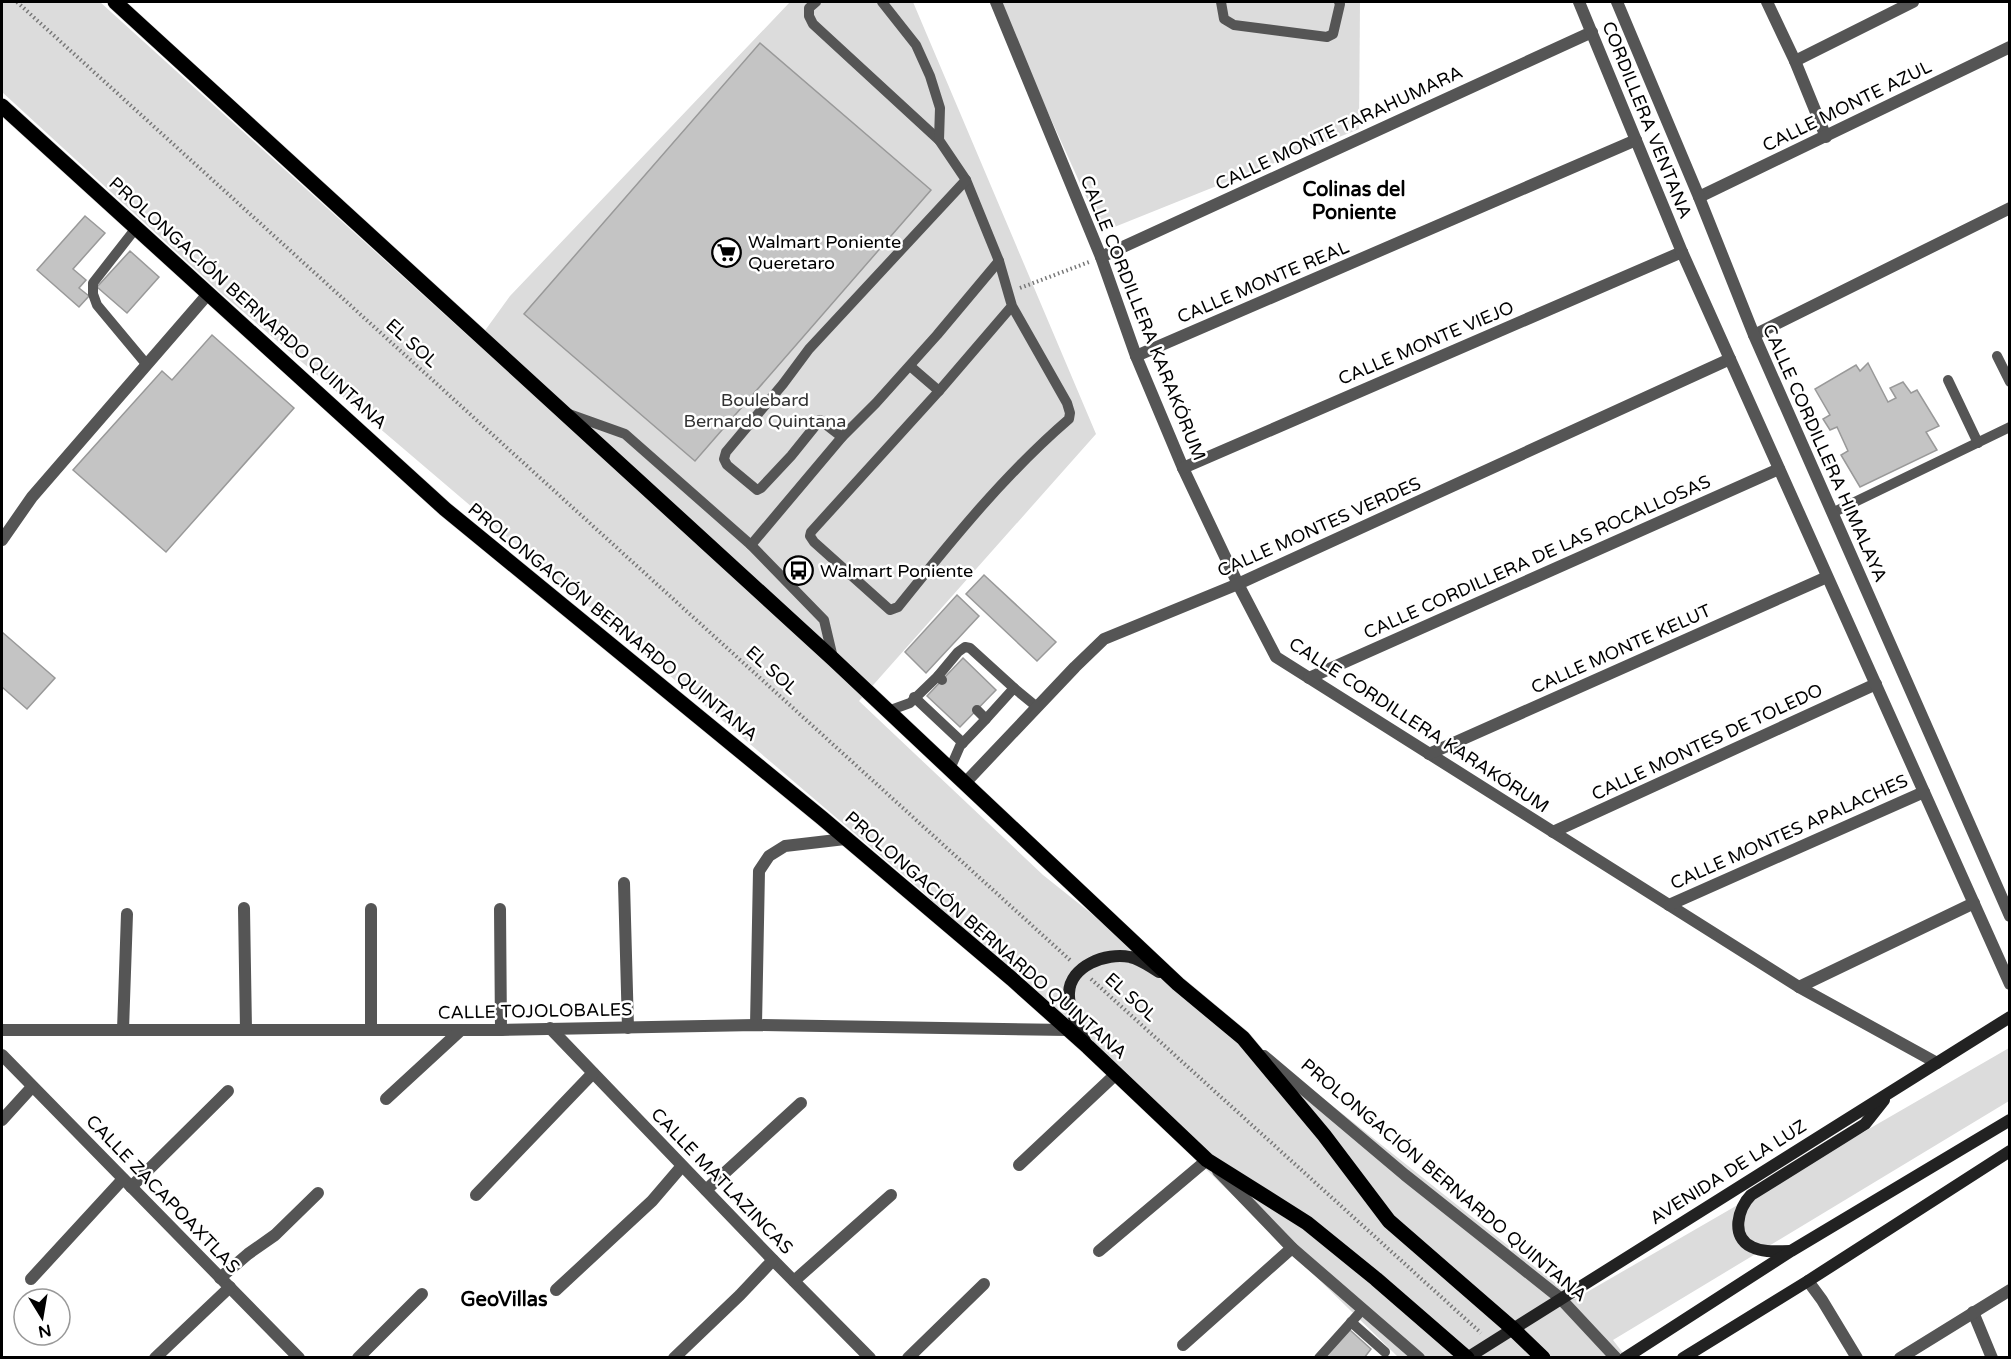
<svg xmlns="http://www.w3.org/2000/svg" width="2011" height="1359" font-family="'Varela Round',sans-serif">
<rect width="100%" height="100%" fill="#fff"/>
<!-- green -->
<g fill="#dcdcdc">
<polygon points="2,2 100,2 476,343 510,296 790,2 913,2 1096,434 859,701 1043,875 1575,1299 2009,1048 2009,1101 1613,1340 1626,1357 1398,1357 921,890 221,293 2,92"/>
<polygon points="998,2 1360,2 1359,129 1102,232"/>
</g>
<!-- building -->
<g fill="#c4c4c4" stroke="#999" stroke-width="1.5">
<polygon points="760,43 931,190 695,461 524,314"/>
<polygon points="85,216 105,233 73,269 86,280 79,288 89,296 79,307 37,270"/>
<polygon points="130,251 159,277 127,313 97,287"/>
<polygon points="212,335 294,408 166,552 73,470 162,371 172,380"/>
<polygon points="1868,363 1888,402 1896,398 1890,388 1903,382 1911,393 1917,390 1939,426 1926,432 1937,450 1860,487 1841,455 1848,451 1837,427 1830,430 1823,419 1830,415 1815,389 1856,365 1860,371"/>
<polygon points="984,575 1056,642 1037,661 966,594"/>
<polygon points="957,595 979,616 926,673 905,652"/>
<polygon points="2,632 55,678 27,709 2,687"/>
<polygon points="963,658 996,690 960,727 927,696"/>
<polygon points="1350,1330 1371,1349 1364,1358 1324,1358"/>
</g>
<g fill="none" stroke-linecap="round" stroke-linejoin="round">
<defs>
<g id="primary">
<polyline points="115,2 833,659 1178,984 1243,1038 1324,1135 1389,1221 1512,1328 1543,1358"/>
<polyline points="2,106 445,509 822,818 1012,979 1088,1047 1207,1160 1307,1223 1376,1279 1467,1358"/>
</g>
</defs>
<!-- primary casing -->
<use href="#primary" stroke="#dbdbdb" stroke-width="16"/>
<!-- path -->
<g stroke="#777" stroke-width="4" stroke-dasharray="1.5 3" stroke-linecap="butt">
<polyline points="17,2 1070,960"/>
<polyline points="1020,288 1089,262"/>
<polyline points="1091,979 1481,1333"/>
</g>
<!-- service -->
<g stroke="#555" stroke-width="10">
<polyline points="816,2 809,8 809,16 813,24 939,140"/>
<path d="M 882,2 L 916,45 L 930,76 L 940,108 L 939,140 L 966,180 L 999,261 L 1012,306 L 1067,403 L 1070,413 L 1069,419 C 1005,474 951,541 898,607 L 890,610 L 814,542 L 810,536 L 811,532 L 939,391 L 1012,306"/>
<polyline points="1221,2 1224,19 1234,25 1327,37 1333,34 1340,4 1339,2"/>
<polyline points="136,228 93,283 93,294 97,305 147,365"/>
<polyline points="1997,356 2010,382"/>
<polyline points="910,366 939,391"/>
<polyline points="1948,380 1978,443"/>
<polyline points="569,414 625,434 751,545 824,620 833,658"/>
<polyline points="842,437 820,420 791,456 761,488 757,490 727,465 724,459 726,452 783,384 809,349 966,180"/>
<polyline points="1832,513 2010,427"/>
<polyline points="751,545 842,437 876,403 937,335 999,261"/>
<polyline points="938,676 958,652 965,647 970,648 1014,688"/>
<polyline points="914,697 963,743"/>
<polyline points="888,711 910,703 938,676 942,680"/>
<polyline points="986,719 1014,688 1037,707"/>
<polyline points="950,769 960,746 986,719 977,710"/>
<polyline points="1351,1322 1385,1352"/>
<polyline points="1319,1358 1363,1309"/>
</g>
<!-- minor -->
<g stroke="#555" stroke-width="12">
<polyline points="996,2 1101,257 1136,356 1183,468 1238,584 1276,657 1799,987 1937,1063"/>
<polyline points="1767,2 1795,61 1826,137"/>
<polyline points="1795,61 1913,2"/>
<polyline points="1699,197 2010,47"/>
<polyline points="1101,257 1592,32"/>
<polyline points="1754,335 2010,208"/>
<polyline points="1136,356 1636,140"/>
<polyline points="1183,468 1682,252"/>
<polyline points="2,540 32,497 208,294"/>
<polyline points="1309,678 1779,469"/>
<polyline points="1429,754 1827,577"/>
<polyline points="965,783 1075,667 1104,639 1238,584 1730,359"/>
<polyline points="1553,832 1876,684"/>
<polyline points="624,883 628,1028"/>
<polyline points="1669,905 1924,792"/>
<polyline points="244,908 246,1030"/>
<polyline points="371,909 371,1030"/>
<polyline points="500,909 501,1030"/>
<polyline points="1799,987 1974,903"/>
<polyline points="756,1025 759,871 769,856 785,846 845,839"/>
<polyline points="550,1028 773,1260 870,1358"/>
<polyline points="2,1030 501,1030 756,1025 1068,1030"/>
<polyline points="123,1030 127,914"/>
<polyline points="2,1055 299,1358"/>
<polyline points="386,1099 461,1030"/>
<polyline points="2,1120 32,1087"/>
<polyline points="1019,1165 1116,1074"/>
<polyline points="131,1187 228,1091"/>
<polyline points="706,1190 801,1103"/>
<polyline points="476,1195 593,1073"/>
<polyline points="1099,1251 1207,1160"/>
<polyline points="220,1278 248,1254 275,1235 318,1193"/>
<polyline points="31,1279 123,1179"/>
<polyline points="794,1281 891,1195"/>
<polyline points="1808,1281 1822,1300 1857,1358"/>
<polyline points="556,1290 652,1201 682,1166"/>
<polyline points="1973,1312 1992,1358"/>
<polyline points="1183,1345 1292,1248"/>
<polyline points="155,1358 230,1287"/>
<polyline points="358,1358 422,1294"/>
<polyline points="674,1358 740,1295 773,1260"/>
<polyline points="908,1358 984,1284"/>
<polyline points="1900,1358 2010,1290"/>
</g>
<!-- tertiary -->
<g stroke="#555" stroke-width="12">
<polyline points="1579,2 1682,252 2010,984"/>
<polyline points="1617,2 1699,197 1754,335 2010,916"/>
<polyline points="1264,1056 1405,1175 1560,1298 1616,1358"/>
<polyline points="1218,1171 1292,1248 1419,1358"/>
</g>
<!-- secondary -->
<g stroke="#222" stroke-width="12">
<path d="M 1087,1046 C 1081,1030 1068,1011 1069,993 C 1070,966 1106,952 1130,957 C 1141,959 1150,967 1159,972"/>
<path d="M 1790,1251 C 1778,1251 1764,1253 1752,1247 C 1730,1237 1738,1208 1751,1195 L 1865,1124 L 1884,1100"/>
<polyline points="1467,1358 2010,1017"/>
<polyline points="1625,1358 1791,1251 2010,1120"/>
<polyline points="1683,1358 1808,1281 2010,1151"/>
</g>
<!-- primary -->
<use href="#primary" stroke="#000" stroke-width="15"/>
</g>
<!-- icons -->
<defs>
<symbol id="supermarket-ring" viewBox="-11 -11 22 22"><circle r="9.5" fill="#fff" stroke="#000" stroke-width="1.5"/><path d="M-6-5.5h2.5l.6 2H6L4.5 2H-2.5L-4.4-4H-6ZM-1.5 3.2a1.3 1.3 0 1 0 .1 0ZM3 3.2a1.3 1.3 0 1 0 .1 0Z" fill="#000"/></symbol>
<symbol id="bus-ring" viewBox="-11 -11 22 22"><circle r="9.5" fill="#fff" stroke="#000" stroke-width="1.5"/><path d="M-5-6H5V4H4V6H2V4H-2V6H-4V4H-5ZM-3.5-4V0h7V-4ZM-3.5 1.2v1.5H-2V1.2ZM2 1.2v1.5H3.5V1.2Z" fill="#000"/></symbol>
</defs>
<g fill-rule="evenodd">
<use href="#supermarket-ring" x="710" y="236" width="33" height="33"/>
<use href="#bus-ring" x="782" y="554" width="33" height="33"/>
</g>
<g text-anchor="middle" stroke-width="5" stroke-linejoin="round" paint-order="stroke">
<!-- street labels -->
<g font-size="18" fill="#000" stroke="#fff">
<text transform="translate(1847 106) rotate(-26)" y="6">CALLE MONTE AZUL</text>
<text transform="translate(1647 120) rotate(68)" y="6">CORDILLERA VENTANA</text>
<text transform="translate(1339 128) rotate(-25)" y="6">CALLE MONTE TARAHUMARA</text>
<text transform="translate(1263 282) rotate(-23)" y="6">CALLE MONTE REAL</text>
<text transform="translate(248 303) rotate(42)" y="6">PROLONGACIÓN BERNARDO QUINTANA</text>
<text transform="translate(1143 318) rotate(68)" y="6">CALLE CORDILLERA KARAKÓRUM</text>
<text transform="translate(412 343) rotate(42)" y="6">EL SOL</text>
<text transform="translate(1426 343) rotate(-23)" y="6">CALLE MONTE VIEJO</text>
<text transform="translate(1825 453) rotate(66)" y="6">CALLE CORDILLERA HIMALAYA</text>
<text transform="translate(1319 527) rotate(-24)" y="6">CALLE MONTES VERDES</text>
<text transform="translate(1537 557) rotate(-24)" y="6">CALLE CORDILLERA DE LAS ROCALLOSAS</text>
<text transform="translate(613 622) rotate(39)" y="6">PROLONGACIÓN BERNARDO QUINTANA</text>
<text transform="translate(1621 649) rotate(-24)" y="6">CALLE MONTE KELUT</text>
<text transform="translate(772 670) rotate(42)" y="6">EL SOL</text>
<text transform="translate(1419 725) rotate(33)" y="6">CALLE CORDILLERA KARAKÓRUM</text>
<text transform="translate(1707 742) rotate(-25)" y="6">CALLE MONTES DE TOLEDO</text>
<text transform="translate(1789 832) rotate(-24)" y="6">CALLE MONTES APALACHES</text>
<text transform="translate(986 935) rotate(41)" y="6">PROLONGACIÓN BERNARDO QUINTANA</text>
<text transform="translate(1131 997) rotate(42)" y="6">EL SOL</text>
<text transform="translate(535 1011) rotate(-1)" y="6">CALLE TOJOLOBALES</text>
<text transform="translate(1728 1172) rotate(-32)" y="6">AVENIDA DE LA LUZ</text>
<text transform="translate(1444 1180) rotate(40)" y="6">PROLONGACIÓN BERNARDO QUINTANA</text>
<text transform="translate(722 1181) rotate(46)" y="6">CALLE MATLAZINCAS</text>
<text transform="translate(163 1194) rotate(46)" y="6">CALLE ZACAPOAXTLAS</text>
</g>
<!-- poi labels -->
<g font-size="18" fill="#000" stroke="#fff" text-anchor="start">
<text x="748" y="248">Walmart Poniente<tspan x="748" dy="21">Queretaro</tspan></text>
<text x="820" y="577">Walmart Poniente</text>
</g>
<!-- park labels -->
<g font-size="18" fill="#333" stroke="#fff">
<text x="765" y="406">Boulebard<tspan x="765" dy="21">Bernardo Quintana</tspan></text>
</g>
<!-- neighbourhood labels -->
<g font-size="20" font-weight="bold" fill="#000" stroke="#fff">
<text x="1354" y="196">Colinas del<tspan x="1354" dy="23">Poniente</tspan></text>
<text x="504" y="1306">GeoVillas</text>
</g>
</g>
<!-- border -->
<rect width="2011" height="1359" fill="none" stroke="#000000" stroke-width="6"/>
<!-- north arrow -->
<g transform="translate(42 1317) rotate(169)"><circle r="28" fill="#ffffff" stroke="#999999" stroke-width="1.5"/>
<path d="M0-4.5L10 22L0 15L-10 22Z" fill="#000000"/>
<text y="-9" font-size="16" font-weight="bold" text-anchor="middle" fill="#000000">N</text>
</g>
</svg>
